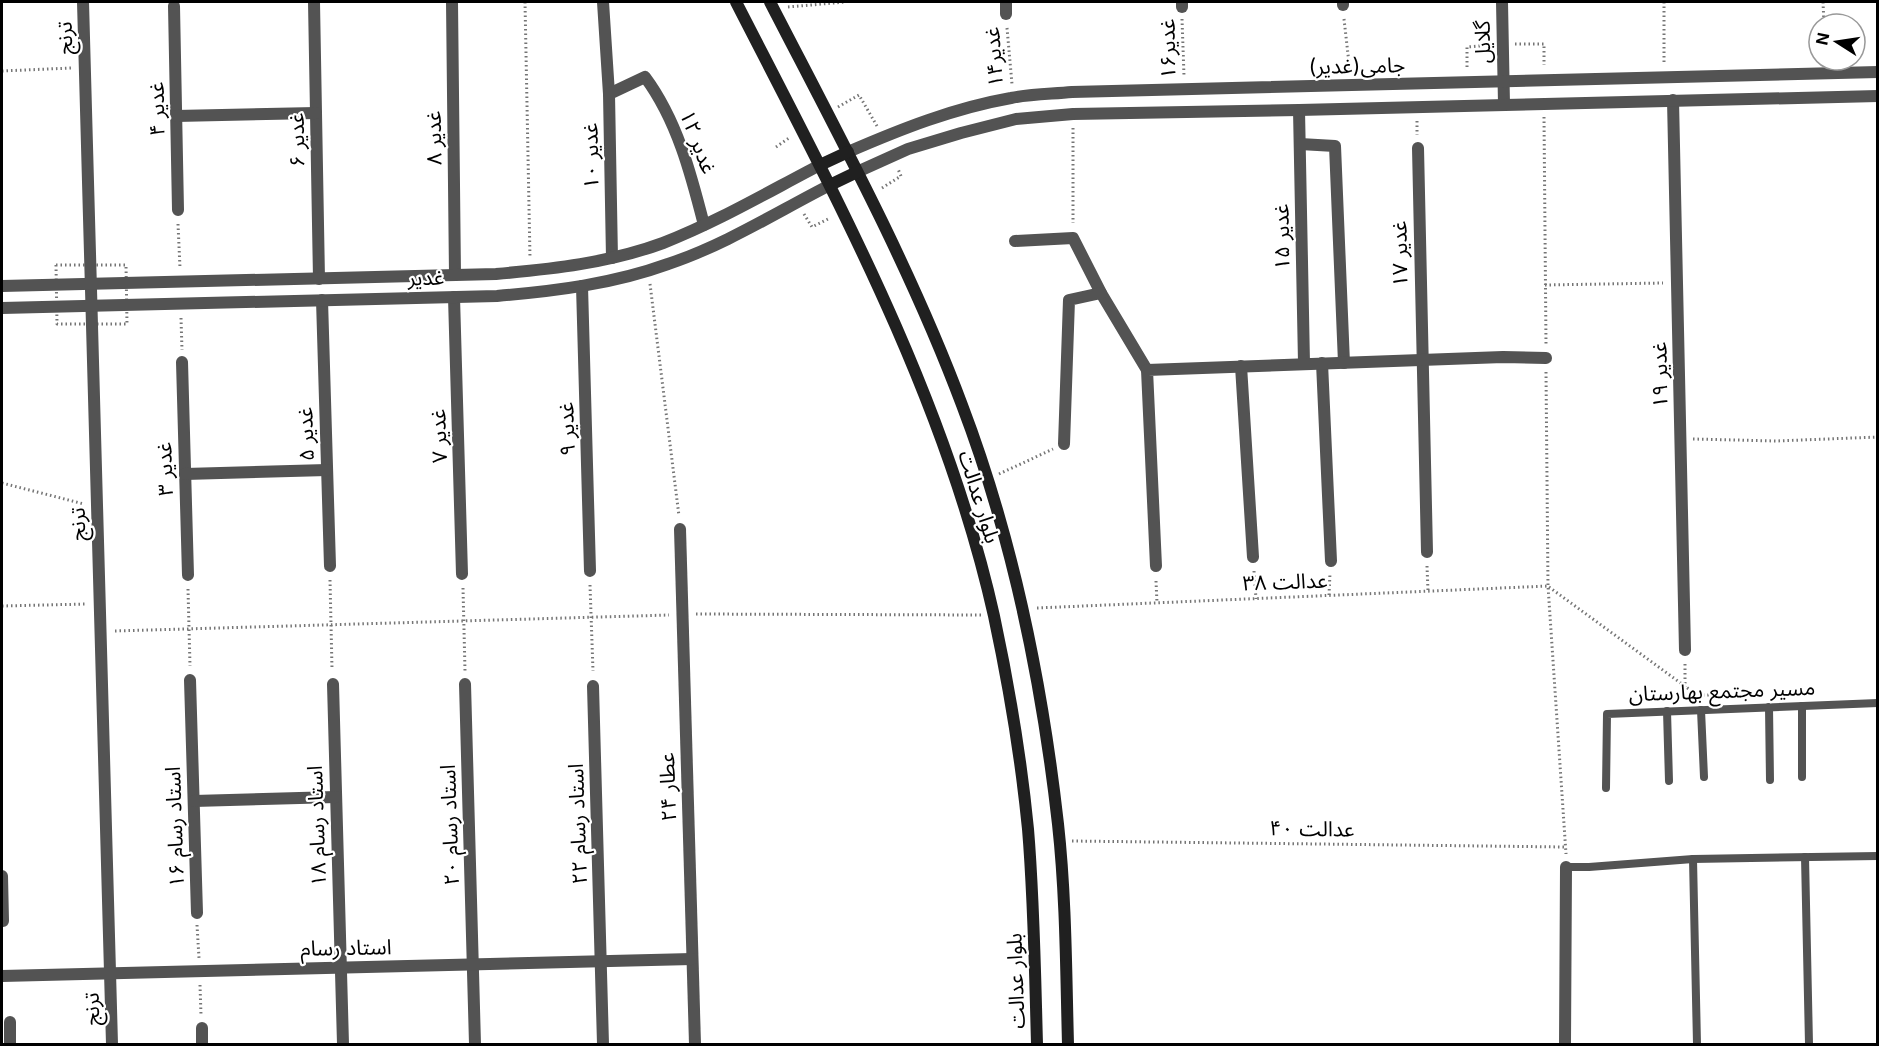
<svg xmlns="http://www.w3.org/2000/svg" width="1879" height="1046" font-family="Inter,'Noto Sans Arabic',sans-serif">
<rect width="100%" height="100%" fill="#fff"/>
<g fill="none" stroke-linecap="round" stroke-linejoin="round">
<!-- path -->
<g stroke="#757575" stroke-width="3" stroke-dasharray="1.5 3" stroke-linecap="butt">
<polyline points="525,2 530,258"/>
<polyline points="1664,2 1664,64"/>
<polyline points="1823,2 1824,24"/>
<polyline points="788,7 845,2"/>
<polyline points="1182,19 1184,76"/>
<polyline points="1344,19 1350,72"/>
<polyline points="1007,28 1012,84"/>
<polyline points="1515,44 1544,44 1544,65"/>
<polyline points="1467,67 1467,47 1491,45"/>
<polyline points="2,71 71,68"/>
<polyline points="838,107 859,95 877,126"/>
<polyline points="1544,117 1546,344"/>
<polyline points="1417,121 1417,135"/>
<polyline points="1073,128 1073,223"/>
<polyline points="776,147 789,138"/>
<polyline points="882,188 901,176 898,169"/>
<polyline points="804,214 812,227 830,218"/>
<polyline points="178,224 180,268"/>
<polygon points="56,265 126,265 127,324 57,324"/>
<polyline points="650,284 679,516"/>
<polyline points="1545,285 1663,283"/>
<polyline points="181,318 182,350"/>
<polyline points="1546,372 1548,586 1566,854"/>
<polyline points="1693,439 1776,441 1878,437"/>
<polyline points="999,474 1053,449"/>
<polyline points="2,483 84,504"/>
<polyline points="1427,566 1428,591"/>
<polyline points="1254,571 1256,599"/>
<polyline points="330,580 332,669"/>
<polyline points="1156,581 1157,603"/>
<polyline points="590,585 593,671"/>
<polyline points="1549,587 1697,695 1723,695"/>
<polyline points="463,588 465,671"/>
<polyline points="188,589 190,666"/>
<polyline points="1329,595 1330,573"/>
<polyline points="2,606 87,604"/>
<polyline points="1037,608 1548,586"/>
<polyline points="696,614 981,615"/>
<polyline points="115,631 669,615"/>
<polyline points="1685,664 1685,687"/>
<polyline points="1072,841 1565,847"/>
<polyline points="197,925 199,958"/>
<polyline points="200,985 201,1015"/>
</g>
<!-- service -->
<g stroke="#535353" stroke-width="8">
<polyline points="1802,706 1802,777"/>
<polyline points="1769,707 1770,780"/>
<polyline points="1701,710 1704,777"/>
<polyline points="1667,711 1669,781"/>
<polyline points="1606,788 1607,714 1878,703"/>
<polyline points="1805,857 1809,1044"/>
<polyline points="1693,859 1697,1044"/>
<polyline points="1566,867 1589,867 1693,859 1878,856"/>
</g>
<!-- minor -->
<g stroke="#535353" stroke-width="12">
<polyline points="83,2 112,1044"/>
<polyline points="314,2 319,279"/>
<polyline points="452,2 455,275"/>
<polyline points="603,2 609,94"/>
<polyline points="1006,2 1006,14"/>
<polyline points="1182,2 1182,7"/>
<polyline points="1343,2 1343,5"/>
<polyline points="1502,2 1504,104"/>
<polyline points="174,6 178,210"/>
<polyline points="1673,100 1685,650"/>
<polyline points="1299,110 1304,363"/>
<polyline points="176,116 316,113"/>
<polyline points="1300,144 1335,146 1344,363"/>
<polyline points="1418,148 1427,552"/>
<polyline points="1015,241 1073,238 1101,293 1147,370"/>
<path d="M 612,258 L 609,94 L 645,77 C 677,120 691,174 704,225"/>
<polyline points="582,286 590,571"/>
<polyline points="454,297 462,574"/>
<polyline points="322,300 330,566"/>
<polyline points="182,362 188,575"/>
<polyline points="1322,363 1331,561"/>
<polyline points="1241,366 1253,557"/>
<polyline points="1064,444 1069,300 1101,293"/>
<polyline points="185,474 327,470"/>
<polyline points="680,529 695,1044"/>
<polyline points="1156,566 1147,370 1503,357 1546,358"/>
<polyline points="190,680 197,913"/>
<polyline points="333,684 343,1044"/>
<polyline points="465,684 475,1044"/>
<polyline points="593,686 603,1044"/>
<polyline points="194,801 336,797"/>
<polyline points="2,876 3,921"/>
<polyline points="2,976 692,959"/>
<polyline points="10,1022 10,1044"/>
<polyline points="202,1028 202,1044"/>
<polyline points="1565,1044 1566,867"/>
</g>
<!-- tertiary -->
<g stroke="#535353" stroke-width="12">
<path d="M 848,152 C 901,129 954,108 1011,98 C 1031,94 1052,94 1072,92 L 1878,72"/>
<polyline points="857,172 908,149 961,133 1016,119 1073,114 1299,110 1878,96"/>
<path d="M 2,286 L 496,274 C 552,269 609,263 663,243 C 717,222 768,192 820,165"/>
<path d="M 2,308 L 497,296 C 555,291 613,284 668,264 C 725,245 777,212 830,185"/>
</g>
<!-- secondary -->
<g stroke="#202020" stroke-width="12">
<path d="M 736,2 C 837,199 945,397 994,616 C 1009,686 1021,758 1028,829 C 1034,901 1035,973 1037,1044"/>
<path d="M 770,2 C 838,134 910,266 962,405 C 1013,539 1042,682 1058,824 C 1066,897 1066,971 1068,1044"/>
<polyline points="820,165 848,152"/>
<polyline points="830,185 857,172"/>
</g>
</g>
<g text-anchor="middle" stroke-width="4.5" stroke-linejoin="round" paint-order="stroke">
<!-- street labels -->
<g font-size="21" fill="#000" stroke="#fff">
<text transform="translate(65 38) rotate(-92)" y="7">ترنج</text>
<text transform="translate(1483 42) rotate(-91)" y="7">گلایل</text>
<text transform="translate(1168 49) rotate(-91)" y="7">غدیر۱۶</text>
<text transform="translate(994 57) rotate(-94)" y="7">غدیر۱۴</text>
<text transform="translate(1357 66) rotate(-1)" y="7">جامی(غدیر)</text>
<text transform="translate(157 109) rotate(-91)" y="7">غدیر ۴</text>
<text transform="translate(434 138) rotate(-91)" y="7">غدیر ۸</text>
<text transform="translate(297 140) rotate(-91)" y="7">غدیر ۶</text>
<text transform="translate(698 142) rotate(69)" y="7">غدیر ۱۲</text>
<text transform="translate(591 156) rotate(-91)" y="7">غدیر ۱۰</text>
<text transform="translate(1282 237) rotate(-91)" y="7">غدیر ۱۵</text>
<text transform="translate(1400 254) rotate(-91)" y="7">غدیر ۱۷</text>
<text transform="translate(426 278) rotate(-1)" y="7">غدیر</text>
<text transform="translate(1660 375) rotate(-91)" y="7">غدیر ۱۹</text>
<text transform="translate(567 429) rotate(-92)" y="7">غدیر ۹</text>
<text transform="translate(306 434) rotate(-92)" y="7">غدیر ۵</text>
<text transform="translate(439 436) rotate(-92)" y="7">غدیر ۷</text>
<text transform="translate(165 469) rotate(-92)" y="7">غدیر ۳</text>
<text transform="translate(979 497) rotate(73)" y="7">بلوار عدالت</text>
<text transform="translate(78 524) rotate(-91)" y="7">ترنج</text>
<text transform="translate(1285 582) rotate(-2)" y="7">عدالت ۳۸</text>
<text transform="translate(1722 691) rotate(-2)" y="7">مسیر مجتمع بهارستان</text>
<text transform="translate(668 787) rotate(-92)" y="7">عطار ۲۴</text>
<text transform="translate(578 824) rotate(-92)" y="7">استاد رسام ۲۲</text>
<text transform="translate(450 825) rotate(-92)" y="7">استاد رسام ۲۰</text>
<text transform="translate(317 826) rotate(-92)" y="7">استاد رسام ۱۸</text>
<text transform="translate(175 827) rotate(-92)" y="7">استاد رسام ۱۶</text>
<text transform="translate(1312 829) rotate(1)" y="7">عدالت ۴۰</text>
<text transform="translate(346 948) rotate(-1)" y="7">استاد رسام</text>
<text transform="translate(1016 981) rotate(-92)" y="7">بلوار عدالت</text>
<text transform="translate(92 1009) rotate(-92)" y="7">ترنج</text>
</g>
</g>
<!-- border -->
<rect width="1879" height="1046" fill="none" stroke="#000000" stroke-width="6"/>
<!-- north arrow -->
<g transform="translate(1837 42) rotate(282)"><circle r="28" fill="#ffffff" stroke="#999999" stroke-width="1.5"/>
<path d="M0-4.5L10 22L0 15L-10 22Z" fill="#000000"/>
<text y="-9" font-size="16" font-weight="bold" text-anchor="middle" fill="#000000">N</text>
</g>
</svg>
